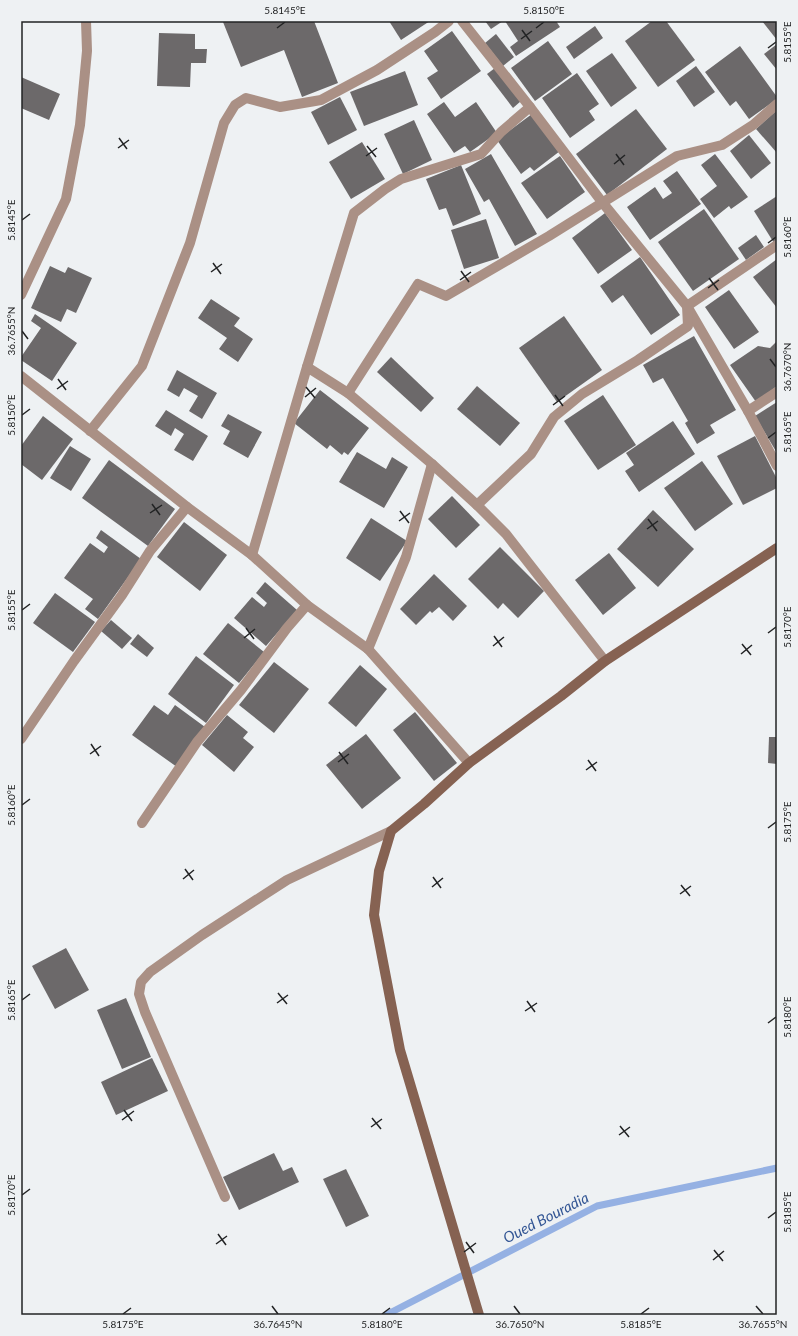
<svg xmlns="http://www.w3.org/2000/svg" width="798" height="1336" font-family="Lato,sans-serif">
<rect width="100%" height="100%" fill="#eef1f3"/>
<g fill="none" stroke-linecap="round" stroke-linejoin="round">
<!-- stream -->
<polyline stroke="#95b1e3" stroke-width="7" points="386,1315 597,1206 777,1168"/>
</g>
<!-- building -->
<g fill="#6c696a">
<polygon points="225,21 314,21 338,83 302,97 284,50 241,67 223,22"/>
<polygon points="389,21 430,21 401,40"/>
<polygon points="485,21 503,21 491,29"/>
<polygon points="505,21 556,21 560,27 516,56 510,47 518,41"/>
<polygon points="652,21 666,21 695,60 658,87 625,41"/>
<polygon points="762,21 777,21 777,40"/>
<polygon points="595,26 603,38 574,59 566,47"/>
<polygon points="452,31 481,71 441,99 427,78 438,71 424,51"/>
<polygon points="159,33 195,34 195,49 207,49 206,63 191,63 190,87 157,86"/>
<polygon points="496,34 514,57 503,66 485,43"/>
<polygon points="548,41 572,74 535,101 511,68"/>
<polygon points="777,44 777,70 764,54"/>
<polygon points="740,46 777,97 777,99 749,119 736,101 730,106 705,72"/>
<polygon points="612,53 637,88 611,107 586,71"/>
<polygon points="696,66 715,92 694,107 676,81"/>
<polygon points="495,68 521,101 513,108 487,74"/>
<polygon points="405,71 418,105 364,126 350,92"/>
<polygon points="577,73 599,104 589,111 595,120 570,138 542,98"/>
<polygon points="21,77 60,94 49,120 21,108"/>
<polygon points="340,97 357,130 328,145 311,112"/>
<polygon points="444,102 455,117 476,102 497,133 470,152 465,146 454,153 427,114"/>
<polygon points="636,109 667,149 607,195 576,154"/>
<polygon points="777,110 777,153 756,129"/>
<polygon points="532,114 560,151 534,171 530,167 521,174 497,140"/>
<polygon points="414,120 432,160 403,174 384,134"/>
<polygon points="749,135 771,163 751,179 730,151"/>
<polygon points="362,142 385,179 351,199 329,162"/>
<polygon points="491,154 537,234 515,246 489,199 484,202 465,169"/>
<polygon points="715,154 748,197 731,209 729,206 714,218 700,199 717,186 701,165"/>
<polygon points="560,156 585,192 547,219 521,183"/>
<polygon points="461,165 481,214 453,226 446,208 439,210 426,179"/>
<polygon points="677,171 701,204 650,240 627,207 655,187 663,199 672,193 663,181"/>
<polygon points="777,196 777,242 774,243 754,211"/>
<polygon points="704,209 739,259 693,291 658,242"/>
<polygon points="605,213 632,250 598,274 572,238"/>
<polygon points="486,219 499,258 464,269 451,230"/>
<polygon points="756,235 764,247 746,260 738,248"/>
<polygon points="640,257 680,315 651,335 623,295 612,303 600,286"/>
<polygon points="777,259 777,308 753,277"/>
<polygon points="50,266 65,273 68,267 92,278 76,313 67,309 61,322 31,308"/>
<polygon points="729,290 759,332 734,349 705,307"/>
<polygon points="211,299 240,318 234,326 253,339 238,362 219,349 227,338 198,318"/>
<polygon points="35,314 77,343 52,381 21,360 21,357 41,328 31,321"/>
<polygon points="564,316 602,370 557,402 519,348"/>
<polygon points="694,336 736,410 710,425 715,433 697,444 685,423 688,421 663,378 653,383 643,365"/>
<polygon points="777,341 777,386 756,402 730,365 758,346 770,348"/>
<polygon points="391,357 434,398 421,412 377,372"/>
<polygon points="177,370 217,393 202,419 189,411 198,396 184,388 179,397 167,390"/>
<polygon points="477,386 520,423 500,446 457,409"/>
<polygon points="320,390 369,428 348,455 344,452 342,455 330,445 327,449 294,423"/>
<polygon points="603,395 636,445 598,470 564,421"/>
<polygon points="777,402 777,453 755,416"/>
<polygon points="166,410 208,436 193,461 174,450 184,434 175,428 171,436 155,426"/>
<polygon points="228,414 262,432 248,458 223,444 230,431 221,426"/>
<polygon points="43,416 73,439 42,480 21,464 21,446"/>
<polygon points="673,421 695,454 639,492 625,471 634,465 626,453"/>
<polygon points="755,436 777,479 777,488 743,505 717,456"/>
<polygon points="70,446 91,459 71,491 50,478"/>
<polygon points="357,452 386,469 392,457 408,467 384,508 339,482"/>
<polygon points="109,460 175,509 148,546 82,498"/>
<polygon points="702,461 733,504 695,531 664,488"/>
<polygon points="452,496 480,525 456,548 428,519"/>
<polygon points="653,510 694,549 658,587 617,549"/>
<polygon points="371,518 407,541 380,581 346,558"/>
<polygon points="184,522 227,555 200,591 157,557"/>
<polygon points="101,530 141,559 98,619 85,609 93,599 64,578 90,543 104,553 108,547 96,538"/>
<polygon points="500,547 544,591 518,618 503,603 498,609 468,579"/>
<polygon points="609,553 636,588 603,615 575,580"/>
<polygon points="434,574 467,606 453,621 439,607 432,613 430,611 416,625 400,609"/>
<polygon points="265,582 297,610 266,646 234,618 252,597 264,607 267,603 256,593"/>
<polygon points="55,593 95,622 73,652 33,623"/>
<polygon points="111,620 132,638 122,649 101,631"/>
<polygon points="228,623 264,652 239,683 203,654"/>
<polygon points="138,634 154,648 147,657 130,644"/>
<polygon points="196,656 234,685 206,723 168,694"/>
<polygon points="274,662 309,689 274,733 239,705"/>
<polygon points="360,665 387,689 356,727 328,703"/>
<polygon points="154,705 168,715 175,705 205,727 177,767 132,735"/>
<polygon points="415,712 457,763 434,781 393,730"/>
<polygon points="227,715 248,732 243,738 254,747 234,772 202,745"/>
<polygon points="366,734 401,778 362,809 326,765"/>
<polygon points="769,737 777,737 777,764 768,763"/>
<polygon points="66,948 89,990 55,1009 32,966"/>
<polygon points="126,998 151,1057 122,1069 97,1010"/>
<polygon points="152,1058 168,1091 116,1115 101,1082"/>
<polygon points="274,1153 283,1171 292,1167 299,1182 239,1210 223,1177"/>
<polygon points="346,1169 369,1216 346,1227 323,1179"/>
</g>
<g fill="none" stroke-linecap="round" stroke-linejoin="round">
<!-- minor -->
<g stroke="#aa9085" stroke-width="10">
<polyline points="462,21 530,107 602,202 687,306 748,411 777,466"/>
<polyline points="21,295 66,199 80,125 87,51 86,21"/>
<polyline points="307,367 348,393 432,464 477,505 506,534 605,661"/>
<polyline points="21,376 187,507 252,555 307,605 368,649 469,763"/>
<polyline points="348,393 418,284 446,296 549,236 677,156 722,145 753,125 777,104"/>
<polyline points="748,411 777,392"/>
<polyline points="90,431 142,366 190,243 224,123 235,105 246,98 280,107 321,100 377,70 435,32 449,21"/>
<polyline points="477,505 531,454 554,417 582,394 638,360 688,326 687,306 777,245"/>
<polyline points="252,555 307,367 354,213 385,189 401,179 481,154 501,132 530,107"/>
<polyline points="368,649 406,557 432,464"/>
<polyline points="21,739 74,661 122,595 150,551 187,507"/>
<polyline points="142,823 197,742 241,690 287,628 307,605"/>
<polyline points="225,1197 145,1012 139,994 141,982 150,972 202,935 287,880 391,831"/>
</g>
<!-- secondary -->
<polyline stroke="#866252" stroke-width="10" points="479,1315 400,1050 374,915 379,871 391,831 424,804 469,763 561,696 605,661 777,548"/>
</g>
<!-- ticks -->
<path fill="none" stroke="#222324" stroke-width="1.5" d="M 277,28 L 285,22M 536,28 L 544,22M 522,30 L 530,41M 521,39 L 532,31M 768,48 L 776,42M 119,138 L 127,149M 367,146 L 376,157M 118,148 L 129,140M 616,154 L 624,165M 366,156 L 377,148M 614,164 L 625,155M 22,220 L 30,214M 768,243 L 776,237M 213,263 L 221,274M 461,271 L 469,282M 211,272 L 222,264M 709,278 L 718,290M 460,280 L 471,272M 708,288 L 719,280M 22,331 L 28,339M 770,359 L 776,367M 58,379 L 66,390M 306,387 L 315,398M 57,389 L 68,381M 555,395 L 563,406M 305,397 L 316,388M 553,405 L 565,396M 22,415 L 30,409M 768,438 L 776,432M 152,504 L 160,515M 400,511 L 409,523M 150,513 L 162,505M 648,519 L 657,531M 399,521 L 410,513M 647,529 L 658,521M 22,610 L 30,604M 246,628 L 254,639M 768,633 L 776,627M 494,636 L 502,647M 244,638 L 255,629M 742,644 L 751,655M 493,646 L 504,637M 741,654 L 752,645M 91,744 L 99,756M 339,752 L 348,764M 90,754 L 101,746M 588,760 L 596,771M 338,762 L 349,754M 586,770 L 597,762M 22,805 L 30,799M 768,828 L 776,822M 185,869 L 193,880M 433,877 L 441,888M 183,879 L 194,870M 681,885 L 690,896M 432,887 L 443,878M 680,894 L 691,886M 278,993 L 287,1004M 22,1000 L 30,994M 527,1001 L 535,1012M 277,1003 L 288,995M 525,1011 L 537,1003M 768,1023 L 776,1017M 124,1110 L 132,1121M 372,1118 L 381,1129M 122,1120 L 134,1111M 620,1126 L 629,1137M 371,1127 L 382,1119M 619,1135 L 630,1127M 22,1195 L 30,1189M 768,1218 L 776,1212M 218,1234 L 226,1245M 466,1242 L 474,1253M 216,1244 L 227,1236M 714,1250 L 723,1261M 464,1252 L 476,1243M 713,1260 L 724,1251M 272,1306 L 278,1314M 514,1306 L 520,1314M 756,1306 L 763,1314M 123,1314 L 131,1308M 382,1314 L 390,1308M 641,1314 L 649,1308"/>
<g text-anchor="middle" stroke-width="4" stroke-linejoin="round" paint-order="stroke">
<!-- water labels -->
<g font-size="15" font-style="italic" fill="#335694" stroke="#eef1f3">
<text transform="translate(546 1218) rotate(-27)" y="5">Oued Bouradia</text>
</g>
</g>
<!-- border -->
<rect width="798" height="1336" fill="none" stroke="#eef1f3" stroke-width="44"/>
<rect x="22" y="22" width="754" height="1292" fill="none" stroke="#222324" stroke-width="1.5"/>
<g font-size="10" text-anchor="middle" fill="#222324">
<text x="285" y="14">5.8145°E</text>
<text x="544" y="14">5.8150°E</text>
<text transform="translate(787 42) rotate(-90)" y="4">5.8155°E</text>
<text transform="translate(11 220) rotate(-90)" y="4">5.8145°E</text>
<text transform="translate(787 237) rotate(-90)" y="4">5.8160°E</text>
<text transform="translate(11 331) rotate(-90)" y="4">36.7655°N</text>
<text transform="translate(787 367) rotate(-90)" y="4">36.7670°N</text>
<text transform="translate(11 415) rotate(-90)" y="4">5.8150°E</text>
<text transform="translate(787 432) rotate(-90)" y="4">5.8165°E</text>
<text transform="translate(11 610) rotate(-90)" y="4">5.8155°E</text>
<text transform="translate(787 627) rotate(-90)" y="4">5.8170°E</text>
<text transform="translate(11 805) rotate(-90)" y="4">5.8160°E</text>
<text transform="translate(787 822) rotate(-90)" y="4">5.8175°E</text>
<text transform="translate(11 1000) rotate(-90)" y="4">5.8165°E</text>
<text transform="translate(787 1017) rotate(-90)" y="4">5.8180°E</text>
<text transform="translate(11 1195) rotate(-90)" y="4">5.8170°E</text>
<text transform="translate(787 1212) rotate(-90)" y="4">5.8185°E</text>
<text x="123" y="1328">5.8175°E</text>
<text x="278" y="1328">36.7645°N</text>
<text x="382" y="1328">5.8180°E</text>
<text x="520" y="1328">36.7650°N</text>
<text x="641" y="1328">5.8185°E</text>
<text x="763" y="1328">36.7655°N</text>
</g>
</svg>
